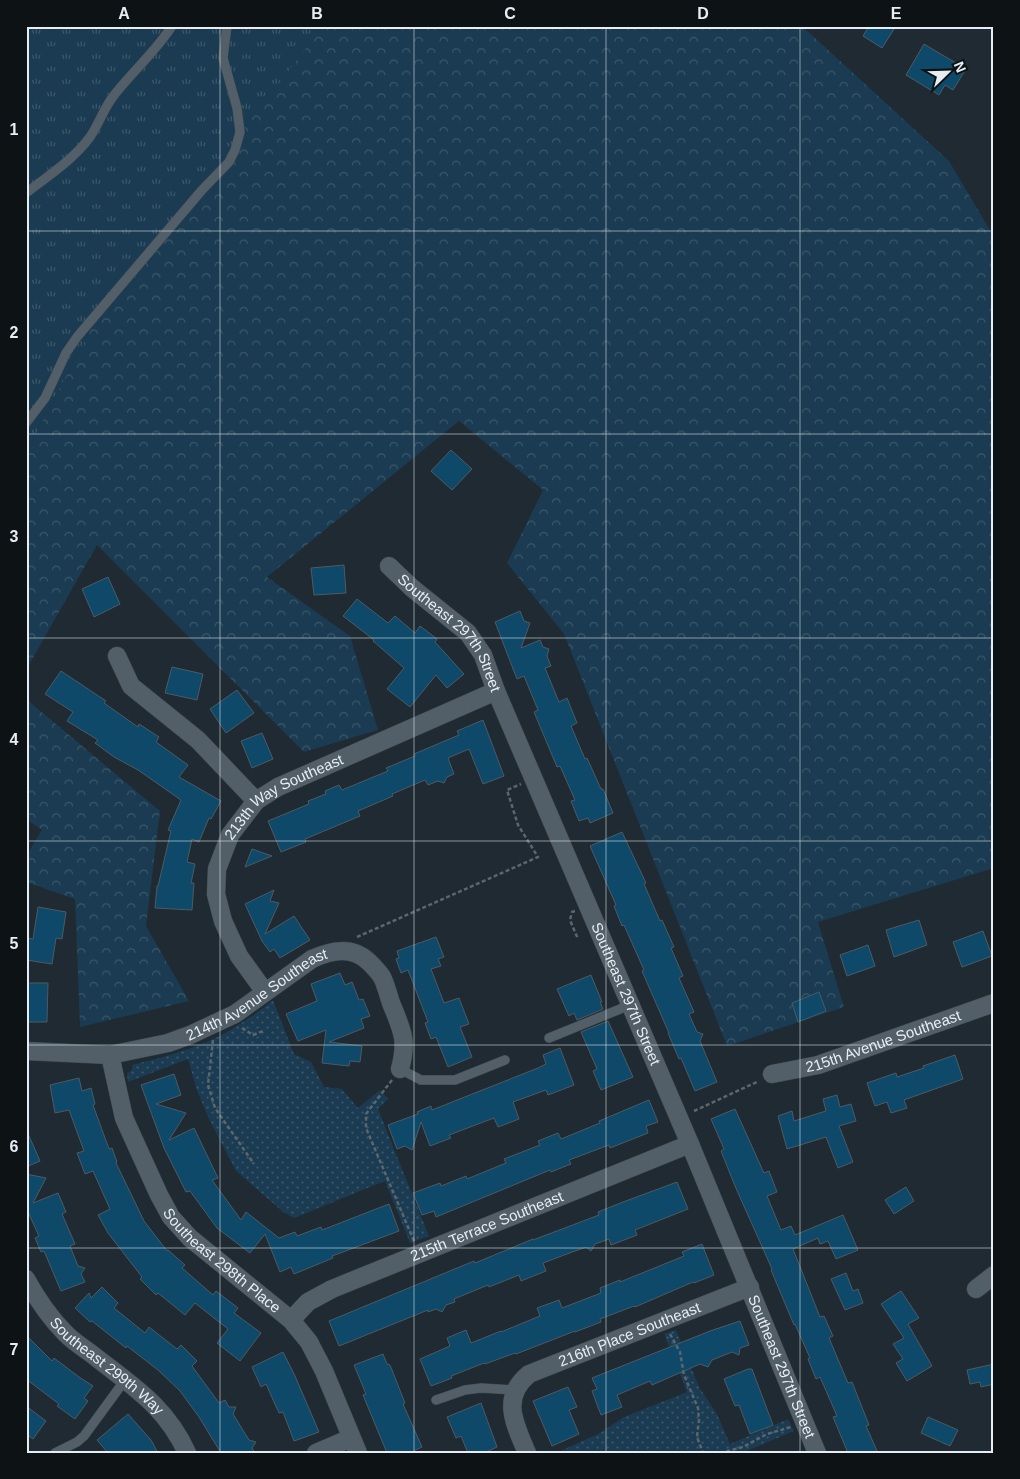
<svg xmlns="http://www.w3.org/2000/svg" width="1020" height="1479" font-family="Helvetica,sans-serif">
<defs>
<pattern id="grass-tufts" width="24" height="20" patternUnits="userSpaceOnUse" patternTransform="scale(1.25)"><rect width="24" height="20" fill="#1a3b51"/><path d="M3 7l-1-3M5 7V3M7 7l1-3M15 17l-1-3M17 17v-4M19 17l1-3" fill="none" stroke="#3b586a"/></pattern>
<pattern id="forest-crowns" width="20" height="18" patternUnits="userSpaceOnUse" patternTransform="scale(1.25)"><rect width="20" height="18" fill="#1a3b51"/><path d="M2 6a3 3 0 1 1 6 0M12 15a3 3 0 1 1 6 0" fill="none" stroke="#3b586a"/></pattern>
<pattern id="park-dots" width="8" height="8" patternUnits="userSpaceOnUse" patternTransform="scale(1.25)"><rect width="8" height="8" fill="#1a3b51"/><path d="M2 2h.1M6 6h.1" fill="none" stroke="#3b586a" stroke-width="1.8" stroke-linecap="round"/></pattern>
</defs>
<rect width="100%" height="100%" fill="#1f2a32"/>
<!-- grass -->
<polygon fill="url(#grass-tufts)" points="26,26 325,26 93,324 26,453"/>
<!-- forest -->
<g fill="url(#forest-crowns)">
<polygon points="323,26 802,26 949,161 994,237 994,868 818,922 844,1007 727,1046 564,634 507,563 543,490 459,421 267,577 350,636 378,730 304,752 97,545 26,670 26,453 93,324"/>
<polygon points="26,699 160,811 146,926 189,1001 80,1027 75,899 26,882 26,856 42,830 26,819"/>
</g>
<!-- park -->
<g fill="url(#park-dots)">
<path d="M 273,1000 L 294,1054 L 311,1062 L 324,1087 L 342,1089 L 358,1108 L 380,1090 L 388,1099 L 378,1109 L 429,1236 L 410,1243 L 385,1181 L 294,1218 L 283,1212 L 236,1171 L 210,1121 L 197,1091 L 188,1059 L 128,1082 L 127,1073 L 130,1072 L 132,1069 L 132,1065 C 168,1056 207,1046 238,1025 C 250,1018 262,1009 273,1000 Z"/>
<polygon points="676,1330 699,1387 717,1414 730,1444 788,1419 794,1431 742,1453 556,1453 600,1433 624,1417 687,1392 664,1334"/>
</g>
<!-- building -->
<g fill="#0e496a" stroke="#4d5a63">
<polygon points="869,26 896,26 882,48 863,36"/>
<polygon points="924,44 966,69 953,90 945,85 939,95 906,75"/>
<polygon points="451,450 472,469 452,490 431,471"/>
<polygon points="344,565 346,593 314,595 311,568"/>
<polygon points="108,577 120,604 94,617 82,589"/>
<polygon points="357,599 388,623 395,616 415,633 420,626 437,639 435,642 464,674 447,688 436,675 410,707 387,689 404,668 373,641 374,640 343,616"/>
<polygon points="520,611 524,621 530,623 521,648 540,640 543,647 549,649 547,656 551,666 545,668 559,702 567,698 577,723 571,726 585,759 587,758 601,789 603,789 613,813 590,823 588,818 579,821 571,801 575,800 560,766 557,767 534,712 538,710 524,676 517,679 495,622"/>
<polygon points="172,667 203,674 197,700 165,693"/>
<polygon points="61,671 106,701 104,703 138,727 139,724 159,737 156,742 188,765 179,777 221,801 211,819 209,818 199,842 192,839 187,862 195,864 191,883 194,883 192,910 155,908 157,886 158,886 171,831 168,830 181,800 138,770 114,757 95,743 98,740 67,721 73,712 45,694"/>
<polygon points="237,690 254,713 226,733 210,709"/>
<polygon points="483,720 504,776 483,784 469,749 448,758 454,774 447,777 444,783 438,781 428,785 425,780 392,794 393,796 358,811 360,816 305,839 306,842 281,852 268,821 309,804 308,801 326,794 325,791 339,785 342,790 388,771 386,768 415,756 414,754 459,735 457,731"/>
<polygon points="262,733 273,759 252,768 241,741"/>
<polygon points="622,832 646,883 644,884 660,921 662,920 674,947 671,948 683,976 679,978 694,1012 689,1014 697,1032 703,1034 700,1041 717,1082 695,1091 681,1058 679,1059 668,1033 669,1033 642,971 644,970 624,925 622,926 614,906 616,905 590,846"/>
<polygon points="252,849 272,856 245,867"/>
<polygon points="274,890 270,901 279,903 265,934 294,916 310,940 280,958 274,949 270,952 262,941 245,904"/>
<polygon points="38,907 66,912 62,939 56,938 52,964 26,960 26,938 33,939"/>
<polygon points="919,920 927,945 894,957 886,930"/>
<polygon points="983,931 992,956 962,967 953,942"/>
<polygon points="436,937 444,957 438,959 441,966 431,969 444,1003 459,998 469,1024 460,1027 472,1057 448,1067 436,1037 431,1039 425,1023 428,1022 408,970 401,973 396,959 399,958 397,951"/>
<polygon points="868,945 875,966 847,976 840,955"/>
<polygon points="340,973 345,985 352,982 359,1000 363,999 370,1016 361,1019 364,1028 329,1042 362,1046 360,1062 350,1061 349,1066 322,1063 326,1030 298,1041 286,1014 317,1001 311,984"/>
<polygon points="591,975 602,1002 600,1002 603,1009 577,1020 574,1013 569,1016 557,989"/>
<polygon points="26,983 48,983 47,1022 26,1022"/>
<polygon points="819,992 826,1011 798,1022 792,1003"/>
<polygon points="608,1021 633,1077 601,1090 593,1071 597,1069 581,1032"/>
<polygon points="560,1048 574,1085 548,1095 546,1090 513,1102 519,1119 498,1127 494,1118 449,1135 451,1138 430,1146 421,1122 412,1150 405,1146 397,1149 388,1125 418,1114 417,1112 431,1106 432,1110 538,1068 546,1064 543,1055"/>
<polygon points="955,1055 963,1079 904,1100 907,1108 891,1113 887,1102 875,1106 867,1083 896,1073 897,1077 924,1068 923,1066"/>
<polygon points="174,1074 181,1095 156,1104 186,1113 169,1140 194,1128 218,1178 212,1180 241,1220 246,1212 279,1238 295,1232 297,1236 321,1227 322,1230 389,1204 399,1231 332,1256 333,1258 294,1274 291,1267 280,1272 265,1234 250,1253 217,1228 190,1191 186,1192 164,1148 141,1085"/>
<polygon points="79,1078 82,1091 91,1088 95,1104 93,1105 109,1149 112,1148 117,1162 116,1163 144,1221 167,1251 168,1250 185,1265 182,1268 213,1295 216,1291 238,1308 234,1313 261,1333 240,1361 217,1343 228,1329 195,1303 185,1315 158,1293 156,1295 140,1279 142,1277 108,1233 98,1215 110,1209 93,1171 85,1174 77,1153 84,1151 69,1110 55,1113 50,1085"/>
<polygon points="837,1095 840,1107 851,1104 856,1121 839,1126 853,1162 838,1168 826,1137 787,1149 778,1116 792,1111 794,1121 826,1111 823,1099"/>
<polygon points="649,1100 658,1122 646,1126 648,1133 610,1148 609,1145 569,1160 571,1164 551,1172 550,1170 436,1217 434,1211 422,1215 413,1193 440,1183 441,1186 466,1176 467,1179 506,1163 504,1159 540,1145 538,1141 558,1133 561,1139 600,1123 599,1121"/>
<polygon points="735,1109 764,1173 769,1171 777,1192 767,1196 781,1230 791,1226 795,1235 843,1215 858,1250 836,1259 828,1241 820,1244 818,1238 793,1249 820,1317 824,1316 833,1336 829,1338 848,1383 852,1382 869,1425 866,1426 878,1453 848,1453 833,1417 837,1416 820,1377 816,1379 808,1359 810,1358 795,1324 794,1325 771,1270 772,1269 735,1186 721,1151 724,1149 711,1119"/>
<polygon points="26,1129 40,1161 26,1167"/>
<polygon points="26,1174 46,1178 33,1203 58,1193 66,1212 62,1214 75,1244 70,1246 78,1266 85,1268 81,1274 85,1282 61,1291 44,1251 41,1252 35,1238 39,1236 28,1212 26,1216"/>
<polygon points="677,1182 688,1209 635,1230 637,1235 611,1245 609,1239 595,1244 591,1251 586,1247 567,1254 543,1263 546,1271 521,1281 519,1275 489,1287 488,1285 454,1299 455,1302 446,1305 442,1312 436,1309 428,1312 428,1310 339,1346 329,1321 474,1261 475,1263 533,1239 533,1240 599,1215 598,1212 623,1202"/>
<polygon points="906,1187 914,1201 894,1214 885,1200"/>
<polygon points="702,1244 714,1275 694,1283 693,1282 635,1307 634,1306 600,1319 601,1322 575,1332 575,1331 516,1354 515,1353 485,1364 484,1363 451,1376 452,1378 431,1386 420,1359 450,1346 447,1338 466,1330 471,1343 501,1331 501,1332 540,1316 537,1308 559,1300 562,1308 601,1293 600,1288 620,1280 620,1282 684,1256 682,1252"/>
<polygon points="846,1273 853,1291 858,1289 863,1303 845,1310 831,1279"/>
<polygon points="102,1287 118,1303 114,1308 145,1333 149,1327 177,1349 181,1345 197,1361 192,1366 219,1403 225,1400 229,1407 236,1407 233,1414 249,1440 256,1442 252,1448 255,1453 221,1453 199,1417 180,1391 158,1370 127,1346 126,1348 92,1321 90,1322 75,1308 89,1293 91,1298"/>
<polygon points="901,1291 919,1318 908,1324 932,1366 907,1381 896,1363 903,1359 893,1344 904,1338 881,1304"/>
<polygon points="740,1321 749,1345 740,1348 739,1355 732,1352 712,1360 708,1367 700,1364 652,1385 650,1381 617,1395 622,1407 601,1415 592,1391 597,1389 592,1378 710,1331"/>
<polygon points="26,1335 52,1361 54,1358 79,1377 93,1386 84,1398 88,1401 75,1419 57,1406 59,1404 26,1379"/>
<polygon points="283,1352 295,1376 319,1432 294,1441 283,1412 279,1413 266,1384 261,1387 252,1367"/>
<polygon points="383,1354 387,1364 390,1365 405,1403 403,1404 422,1447 409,1453 387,1453 363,1395 366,1394 354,1365"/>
<polygon points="994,1364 994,1384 981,1387 980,1382 970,1384 967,1370"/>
<polygon points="748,1369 752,1369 773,1425 750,1434 739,1405 735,1406 724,1379"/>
<polygon points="568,1387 577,1407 569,1410 579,1434 552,1446 533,1401"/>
<polygon points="481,1403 497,1447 484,1453 468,1453 461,1436 456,1438 447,1417"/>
<polygon points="26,1406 46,1421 33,1439 26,1434"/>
<polygon points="128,1414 151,1440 158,1453 108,1453 97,1440"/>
<polygon points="928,1417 958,1430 950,1446 921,1433"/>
</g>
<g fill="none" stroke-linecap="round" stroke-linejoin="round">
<defs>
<g id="lane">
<path d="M 26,193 C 48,176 73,160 90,137 C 99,124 104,107 115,94 C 133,71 156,51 172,26"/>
<polyline points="26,423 45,398 66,353 77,337 202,190 229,162 235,150 240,132 237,108 223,58 227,26"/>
<polyline points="549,1038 630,1005"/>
<polyline points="400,1069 421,1080 455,1080 505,1060"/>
<polyline points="436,1400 465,1390 481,1388 516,1390"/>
<polyline points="55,1453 77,1442 84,1436 125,1380"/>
</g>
<g id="street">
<path id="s1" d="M 389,566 L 412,588 L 468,633 L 483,655 L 496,691 L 690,1144 L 817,1453"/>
<polyline points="117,656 131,686 198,740 256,801"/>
<path id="s2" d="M 265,992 L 239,956 L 223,921 L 216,894 L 217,869 L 230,835 L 256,801 L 278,787 L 496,691"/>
<path id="s3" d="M 26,1051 L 110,1055 L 168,1043 L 190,1035 L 235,1014 L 312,959 C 332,950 352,946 369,962 C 374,967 379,972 382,977 C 386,985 388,994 391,1003 C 402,1030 408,1040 400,1069"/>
<path id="s4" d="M 110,1055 L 124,1118 L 159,1195 L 171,1217 L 190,1238 L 291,1320 L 309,1342 L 324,1371 L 358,1453"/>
<path id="s5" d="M 772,1074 L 818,1065 L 994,1003"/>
<path id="s6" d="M 26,1279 C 37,1299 50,1318 66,1334 C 74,1342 84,1348 93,1355 C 132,1386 166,1406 187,1453"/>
<polyline points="976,1289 994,1275"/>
<path id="s7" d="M 291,1320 L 308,1302 L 332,1289 L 690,1144"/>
<polyline points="316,1453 351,1438"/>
<path id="s8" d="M 527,1453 C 515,1424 500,1398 529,1374 L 750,1287"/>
</g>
</defs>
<!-- lane casing -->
<use href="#lane" stroke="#3d474d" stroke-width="10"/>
<!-- street casing -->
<use href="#street" stroke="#3d474d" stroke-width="19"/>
<!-- path -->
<g stroke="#5c666d" stroke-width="2.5" stroke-dasharray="4 2.5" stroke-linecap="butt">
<polyline points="575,911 572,912 570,920 578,939"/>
<polyline points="357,937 538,857 518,825 507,790 521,784"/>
<polyline points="242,1028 253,1035 263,1031"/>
<polyline points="213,1040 208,1085 215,1108 254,1164"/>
<polyline points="392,1080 366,1114 366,1128 414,1241"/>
<polyline points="694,1111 759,1081"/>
<polyline points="670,1334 680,1352 684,1375 698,1408 699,1420 697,1437 703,1453"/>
<polyline points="720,1453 743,1447 767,1434 791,1427"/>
</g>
<!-- lane -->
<use href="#lane" stroke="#525f68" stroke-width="9"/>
<!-- street -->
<use href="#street" stroke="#525f68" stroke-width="18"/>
</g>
<!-- grid -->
<path fill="none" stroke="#e6eef3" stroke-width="1" stroke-opacity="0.55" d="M 220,26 L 220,1453M 414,26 L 414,1453M 606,26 L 606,1453M 800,26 L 800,1453M 26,231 L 994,231M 26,434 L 994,434M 26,638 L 994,638M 26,841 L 994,841M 26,1045 L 994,1045M 26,1248 L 994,1248"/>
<g text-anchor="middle" stroke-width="4.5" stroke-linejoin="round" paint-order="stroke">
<!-- street labels -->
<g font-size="15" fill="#e6eef3" stroke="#0d1215">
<text dy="5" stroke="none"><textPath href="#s1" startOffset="92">Southeast 297th Street</textPath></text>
<text dy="5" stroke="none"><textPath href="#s2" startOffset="240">213th Way Southeast</textPath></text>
<text dy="5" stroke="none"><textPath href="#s1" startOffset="498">Southeast 297th Street</textPath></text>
<text dy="5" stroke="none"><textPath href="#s3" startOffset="245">214th Avenue Southeast</textPath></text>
<text dy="5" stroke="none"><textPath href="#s5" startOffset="116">215th Avenue Southeast</textPath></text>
<text dy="5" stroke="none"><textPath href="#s7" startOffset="219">215th Terrace Southeast</textPath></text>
<text dy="5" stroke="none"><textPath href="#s4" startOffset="241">Southeast 298th Place</textPath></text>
<text dy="5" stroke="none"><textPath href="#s8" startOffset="195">216th Place Southeast</textPath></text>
<text dy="5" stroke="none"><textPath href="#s6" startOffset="120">Southeast 299th Way</textPath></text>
<text dy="5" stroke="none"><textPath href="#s1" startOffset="902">Southeast 297th Street</textPath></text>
</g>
</g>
<!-- border -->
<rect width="1020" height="1479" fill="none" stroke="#0d1215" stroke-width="55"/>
<!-- north arrow -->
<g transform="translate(948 72) rotate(67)" stroke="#0d1215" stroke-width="4" paint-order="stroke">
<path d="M0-4L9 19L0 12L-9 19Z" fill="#e6eef3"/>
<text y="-8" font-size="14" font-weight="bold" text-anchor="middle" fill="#e6eef3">N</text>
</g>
<rect x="28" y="28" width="964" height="1424" fill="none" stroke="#e6eef3" stroke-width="2"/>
<g font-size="16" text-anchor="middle" font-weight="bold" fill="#e6eef3">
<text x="124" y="19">A</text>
<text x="317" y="19">B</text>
<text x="510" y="19">C</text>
<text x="703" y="19">D</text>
<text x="896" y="19">E</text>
<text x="14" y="135">1</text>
<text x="14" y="338">2</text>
<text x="14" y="542">3</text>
<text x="14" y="745">4</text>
<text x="14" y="949">5</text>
<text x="14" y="1152">6</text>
<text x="14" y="1355">7</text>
</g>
</svg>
